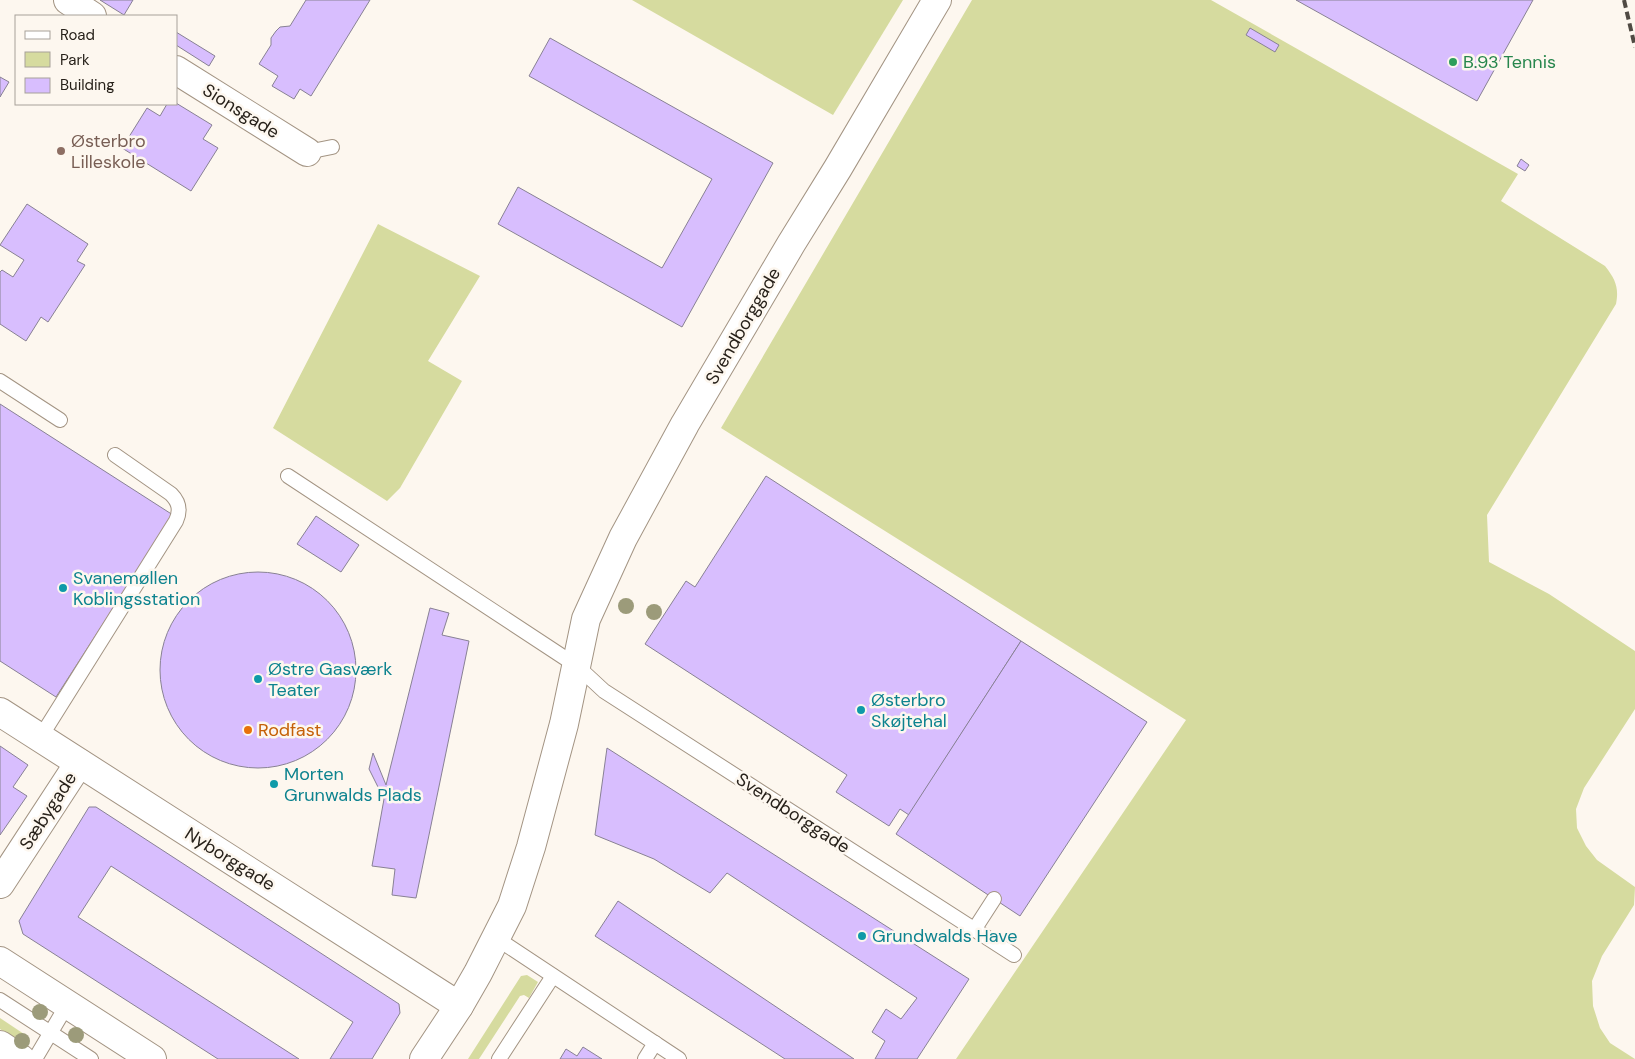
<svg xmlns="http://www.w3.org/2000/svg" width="1635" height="1059" font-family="'DM Sans',sans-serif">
<rect width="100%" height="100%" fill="#fdf7ef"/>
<!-- green -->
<g fill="#d6db9f">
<polygon points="632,0 903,0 833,115"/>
<path d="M 972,0 L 1211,0 L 1518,174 L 1501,201 L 1605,266 C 1616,280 1619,288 1616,304 L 1487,515 L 1489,562 L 1549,594 L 1635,651 L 1635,709 L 1584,788 L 1576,809 L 1577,828 L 1586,846 L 1597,860 L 1635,887 L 1634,905 L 1602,956 L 1592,981 L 1593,1006 L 1600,1028 L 1610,1043 L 1635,1059 L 956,1059 L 1186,720 L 721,428 Z"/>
<polygon points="378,224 480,276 428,361 462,381 400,488 387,501 273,428"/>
<polygon points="527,975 538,982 529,998 524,995 520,996 479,1059 468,1059 521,976"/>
<polygon points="0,1018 27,1036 22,1044 0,1029"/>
</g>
<!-- building -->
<g fill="#d8befe" stroke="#888194">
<polygon points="100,0 133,0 124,15"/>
<polygon points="306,0 370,0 311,96 300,89 294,99 272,86 278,76 259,64 271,45 271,38 276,31 280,27 290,26"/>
<polygon points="1296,0 1533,0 1477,101"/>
<polygon points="1250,28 1279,45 1275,52 1246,35"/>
<polygon points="176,32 215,56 209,66 176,45"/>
<polygon points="550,38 773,163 682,327 498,224 518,187 662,268 712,179 529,76"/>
<polygon points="0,77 9,82 0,97"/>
<polygon points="176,103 212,125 203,139 218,148 191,191 122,148 147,108 160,116 167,104"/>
<polygon points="1521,159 1529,165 1525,171 1517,166"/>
<polygon points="27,204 88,244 77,261 85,265 48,322 41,317 26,341 0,324 0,272 2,270 13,277 24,260 0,245"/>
<polygon points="0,404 173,515 56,697 0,661"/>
<polygon points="766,476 1021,641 909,815 900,809 889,826 836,792 847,775 645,644 686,581 695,587"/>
<polygon points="316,516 359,545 341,572 297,544"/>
<circle cx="258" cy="670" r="98"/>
<polygon points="430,608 449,613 442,635 469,641 416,898 392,895 395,869 372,866 384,799 369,769 373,753 386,785"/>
<polygon points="1021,641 1147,722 1020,916 896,834"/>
<polygon points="0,746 28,765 13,787 27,796 0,835"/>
<polygon points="607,748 969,979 917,1059 875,1059 885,1041 872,1032 886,1009 901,1019 917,998 727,873 710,893 654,859 595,835"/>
<polygon points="89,807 96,807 399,1004 400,1013 372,1059 330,1059 353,1022 111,866 78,917 299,1059 218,1059 23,934 19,921"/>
<polygon points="618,901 854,1059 785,1059 595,936"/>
<polygon points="583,1047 602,1059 560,1059 566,1049 577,1056"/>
</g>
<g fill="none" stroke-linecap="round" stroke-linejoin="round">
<defs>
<g id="service">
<polyline points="307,152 332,147"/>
<polyline points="0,381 60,420"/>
<polyline points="288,476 577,666 604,691 1014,955"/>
<path d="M 40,738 L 176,521 C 181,510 179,502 171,494 L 115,455"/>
<polyline points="974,930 994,899"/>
<polyline points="496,938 679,1059"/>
<polyline points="0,1000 91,1059"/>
<polyline points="35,1059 67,1005"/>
<polyline points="499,1059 553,976"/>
<polyline points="645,1059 655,1043"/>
</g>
<g id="minor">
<polyline points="68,0 92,16"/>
<polyline points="176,70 307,152"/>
<polyline points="0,712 459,1006"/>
<polyline points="0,884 79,763"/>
<polyline points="424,1059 459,1006 478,973 512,906 531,847 564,724 586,619 623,538 685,424 791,244 838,168 937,0"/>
</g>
<g id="tertiary">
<polyline points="0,961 152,1059"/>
<polyline points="0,1045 21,1059"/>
</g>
</defs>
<!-- service casing -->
<use href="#service" stroke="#a39483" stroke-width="16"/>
<!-- minor casing -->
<use href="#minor" stroke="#a39483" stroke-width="30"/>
<!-- tertiary casing -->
<use href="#tertiary" stroke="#a39483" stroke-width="30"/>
<!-- service -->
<use href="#service" stroke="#fff" stroke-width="14"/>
<!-- minor -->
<use href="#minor" stroke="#fff" stroke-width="28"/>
<!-- tertiary -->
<use href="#tertiary" stroke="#fff" stroke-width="28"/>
<!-- rail -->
<polyline stroke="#504a43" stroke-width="4" stroke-dasharray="8 4" stroke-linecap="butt" points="1624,0 1635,47"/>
</g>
<!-- trees -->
<g fill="#9c9b7a">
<circle cx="626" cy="606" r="8"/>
<circle cx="654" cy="612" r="8"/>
<circle cx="40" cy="1012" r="8"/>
<circle cx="76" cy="1035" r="8"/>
<circle cx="22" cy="1041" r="8"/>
</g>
<!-- markers -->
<circle fill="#2e9e5b" stroke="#fdf7ef" stroke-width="2" cx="1453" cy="62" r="5"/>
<circle fill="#8d6e63" stroke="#fdf7ef" stroke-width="2" cx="61" cy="151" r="5"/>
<g fill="#0f9aa8" stroke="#fdf7ef" stroke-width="2">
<circle cx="63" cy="588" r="5"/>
<circle cx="258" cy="679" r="5"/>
<circle cx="861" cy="710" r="5"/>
<circle cx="274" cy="784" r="5"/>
<circle cx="862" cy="936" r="5"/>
</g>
<circle fill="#e8710a" stroke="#fdf7ef" stroke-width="2" cx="248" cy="730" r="5"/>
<g text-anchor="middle" stroke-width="5" stroke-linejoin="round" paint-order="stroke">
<!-- leisure labels -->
<g font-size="18" fill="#27864d" stroke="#fdf7ef" text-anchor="start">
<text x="1463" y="68">B.93 Tennis</text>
</g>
<!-- street labels -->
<g font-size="18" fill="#27211a" stroke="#fdf7ef">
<text transform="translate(241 111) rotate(32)" y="6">Sionsgade</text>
<text transform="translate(743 326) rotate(-60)" y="6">Svendborggade</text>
<text transform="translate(48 811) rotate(-57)" y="6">Sæbygade</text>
<text transform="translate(793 813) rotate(33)" y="6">Svendborggade</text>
<text transform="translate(230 859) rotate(32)" y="6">Nyborggade</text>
</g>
<!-- education labels -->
<g font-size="18" fill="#785e54" stroke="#fdf7ef" text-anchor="start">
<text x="71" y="147">Østerbro<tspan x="71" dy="21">Lilleskole</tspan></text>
</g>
<!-- culture labels -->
<g font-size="18" fill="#0d838f" stroke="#fdf7ef" text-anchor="start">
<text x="73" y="584">Svanemøllen<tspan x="73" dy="21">Koblingsstation</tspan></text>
<text x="268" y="675">Østre Gasværk<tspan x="268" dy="21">Teater</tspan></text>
<text x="871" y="706">Østerbro<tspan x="871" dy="21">Skøjtehal</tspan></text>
<text x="284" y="780">Morten<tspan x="284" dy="21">Grunwalds Plads</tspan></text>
<text x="872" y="942">Grundwalds Have</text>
</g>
<!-- food labels -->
<g font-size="18" fill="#c56008" stroke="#fdf7ef" text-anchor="start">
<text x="258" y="736">Rodfast</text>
</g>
</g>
<!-- legend -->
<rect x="15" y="15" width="162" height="90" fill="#fdf7ef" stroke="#a7a19a"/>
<rect x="25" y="31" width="25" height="8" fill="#ffffff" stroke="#a7a19a"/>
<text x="60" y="40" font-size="15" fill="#27211a">Road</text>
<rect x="25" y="52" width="25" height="15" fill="#d6db9f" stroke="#a7a19a"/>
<text x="60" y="65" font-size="15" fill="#27211a">Park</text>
<rect x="25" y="78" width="25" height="15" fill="#d8befe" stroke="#a7a19a"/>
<text x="60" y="90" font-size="15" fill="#27211a">Building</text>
</svg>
